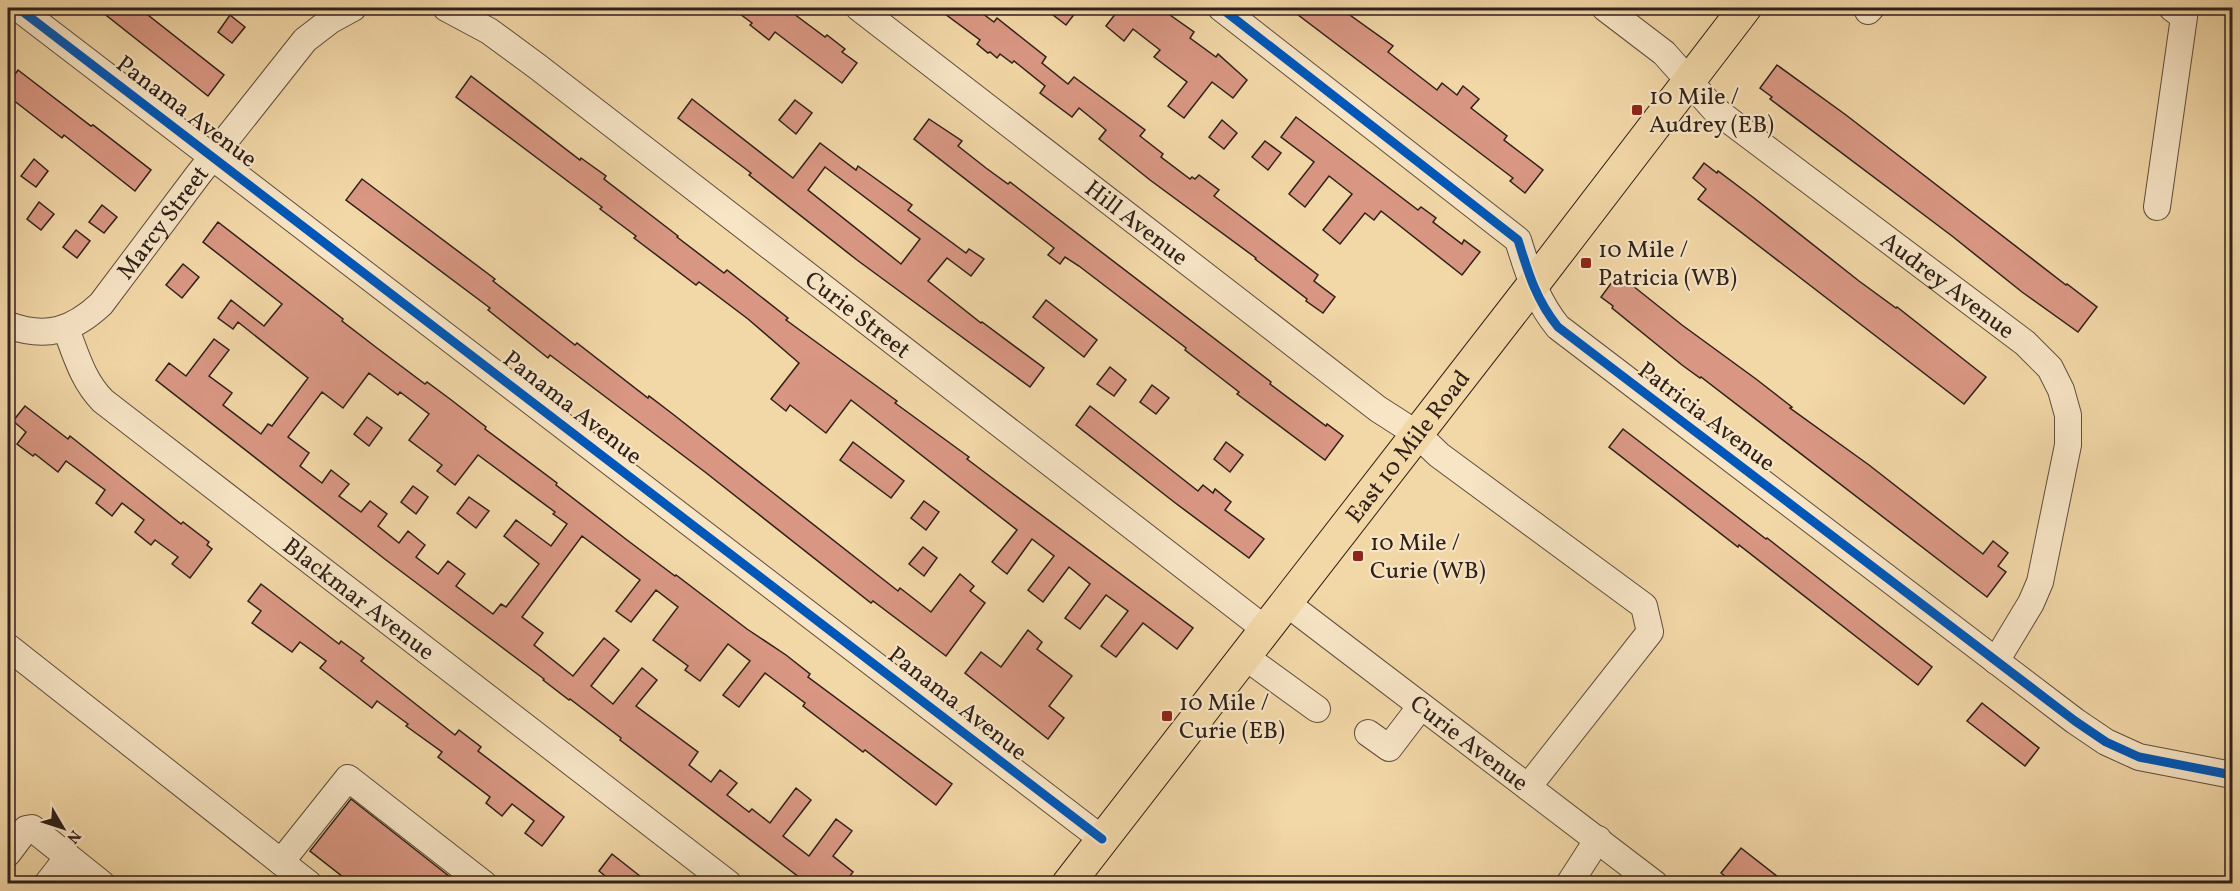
<svg xmlns="http://www.w3.org/2000/svg" width="2240" height="891" font-family="Vollkorn,serif">
<rect width="100%" height="100%" fill="#f2d7a7"/>
<filter id="stains"><feTurbulence type="fractalNoise" baseFrequency=".00333" numOctaves="4"/><feColorMatrix values="0 0 0 0 .2 0 0 0 0 .09 0 0 0 0 .02 0 0 0 .5 -.17"/></filter>
<radialGradient id="worn" r=".72"><stop offset=".6" stop-color="#630" stop-opacity="0"/><stop offset="1" stop-color="#630" stop-opacity=".3"/></radialGradient>
<!-- building -->
<g fill="#d99783" stroke="#2f211a" stroke-width="1.5" fill-rule="evenodd">
<polygon points="97,8 139,8 224,75 208,96"/>
<polygon points="732,8 786,8 825,37 827,35 845,49 842,52 857,63 842,83 775,32 769,40 750,25 752,23"/>
<polygon points="937,8 975,8 994,22 997,18 1046,57 1042,63 1068,84 1074,77 1145,130 1140,136 1163,154 1161,157 1190,179 1192,177 1195,179 1199,175 1219,190 1214,196 1318,275 1314,281 1335,297 1323,313 1306,301 1307,299 1255,259 1256,258 1150,180 1099,139 1106,130 1079,108 1072,117 1040,93 1045,86 1014,61 1012,63 1000,54 997,58 990,52 988,53 977,44 980,40"/>
<polygon points="1044,8 1079,8 1066,25"/>
<polygon points="1120,8 1160,8 1194,32 1190,38 1216,57 1218,54 1247,80 1233,98 1212,82 1184,118 1168,106 1187,82 1154,57 1160,50 1133,29 1124,41 1106,26"/>
<polygon points="1289,8 1340,8 1393,46 1388,52 1437,90 1442,83 1457,95 1463,86 1479,99 1471,108 1507,136 1504,140 1543,170 1525,193 1510,181 1513,178"/>
<polygon points="230,15 245,27 232,43 218,32"/>
<polygon points="1777,65 1846,115 2066,285 2067,284 2097,307 2078,332 2022,292 1952,236 1770,99 1772,97 1760,88"/>
<polygon points="18,70 91,126 93,125 151,170 135,191 64,135 62,138 8,96 8,84"/>
<polygon points="471,76 580,160 581,158 606,176 604,179 678,236 677,237 724,273 727,270 788,318 786,320 897,401 895,403 969,457 967,459 1004,487 1193,628 1177,649 1143,623 1116,657 1101,646 1128,611 1106,595 1080,629 1065,618 1090,584 1069,567 1043,602 1028,590 1054,556 1032,539 1007,574 992,562 1017,530 851,400 826,433 790,405 786,411 771,399 799,363 748,319 699,282 696,285 634,238 636,236 600,209 602,207 456,97"/>
<path d="M 692,99 L 793,178 L 820,143 L 856,170 L 858,166 L 912,205 L 908,210 L 966,253 L 969,249 L 984,259 L 971,276 L 947,258 L 928,281 L 981,323 L 982,322 L 1044,368 L 1030,387 L 857,260 L 749,175 L 751,173 L 678,118 ZM 825,167 L 920,239 L 901,264 L 808,190 Z"/>
<polygon points="795,100 812,113 796,134 779,120"/>
<polygon points="1296,117 1418,210 1421,207 1436,218 1433,222 1462,244 1464,240 1480,252 1462,275 1381,211 1374,220 1365,213 1340,244 1323,230 1352,194 1329,176 1305,207 1289,194 1314,162 1281,137"/>
<polygon points="929,119 962,141 958,146 986,168 1008,184 1010,182 1271,382 1270,384 1326,426 1327,424 1343,436 1325,460 1237,394 1239,392 1185,350 1186,348 1079,266 1065,257 1060,264 1048,255 1054,248 914,139"/>
<polygon points="1222,120 1237,133 1224,149 1209,137"/>
<polygon points="1265,141 1281,153 1268,170 1252,157"/>
<polygon points="34,159 48,171 36,187 21,176"/>
<polygon points="1704,163 1717,173 1718,171 1754,198 1859,281 1896,308 1897,307 1986,377 1964,404 1698,199 1706,189 1693,178"/>
<polygon points="362,179 495,279 493,281 575,345 577,343 648,398 649,396 674,415 898,591 900,588 931,612 960,574 974,586 970,591 985,603 946,656 873,601 871,603 705,472 550,355 548,358 488,310 490,308 346,200"/>
<polygon points="39,202 54,214 41,230 27,219"/>
<polygon points="102,205 117,217 104,233 89,222"/>
<path d="M 218,222 L 343,319 L 342,321 L 377,348 L 425,384 L 427,382 L 450,399 L 486,427 L 485,429 L 557,483 L 556,485 L 627,540 L 675,576 L 676,575 L 747,629 L 786,655 L 810,674 L 808,677 L 952,784 L 936,805 L 865,750 L 863,752 L 803,706 L 805,703 L 765,673 L 739,707 L 723,695 L 750,661 L 728,644 L 700,681 L 685,670 L 688,666 L 653,640 L 678,607 L 656,590 L 631,622 L 616,611 L 640,580 L 582,536 L 522,617 L 543,633 L 534,645 L 573,676 L 604,638 L 619,650 L 591,686 L 613,704 L 642,668 L 657,680 L 636,706 L 698,752 L 689,765 L 711,782 L 720,770 L 737,783 L 727,795 L 749,812 L 752,809 L 770,823 L 796,788 L 811,800 L 783,836 L 809,856 L 836,819 L 852,831 L 833,856 L 853,872 L 844,884 L 808,884 L 620,740 L 621,738 L 570,699 L 569,700 L 543,680 L 544,679 L 386,560 L 156,380 L 169,363 L 186,376 L 214,339 L 229,350 L 209,376 L 232,393 L 223,405 L 261,434 L 268,424 L 272,426 L 308,378 L 238,322 L 233,329 L 218,318 L 231,300 L 264,326 L 282,304 L 203,242 ZM 369,373 L 398,395 L 400,392 L 429,414 L 409,440 L 442,465 L 437,471 L 455,485 L 478,455 L 555,512 L 553,514 L 567,524 L 551,546 L 516,520 L 504,536 L 539,564 L 506,607 L 501,604 L 493,614 L 456,586 L 465,574 L 448,561 L 438,574 L 416,557 L 425,545 L 408,531 L 399,543 L 378,526 L 387,514 L 370,501 L 361,512 L 339,496 L 349,484 L 331,470 L 322,483 L 300,466 L 309,453 L 288,437 L 322,392 L 343,408 Z"/>
<polygon points="76,230 90,241 77,258 63,247"/>
<polygon points="183,264 199,277 182,298 166,285"/>
<polygon points="1618,274 1682,325 1756,379 1792,407 1790,408 1869,465 1983,554 1993,541 2008,553 1998,566 2006,572 1987,597 1701,377 1700,378 1682,365 1612,308 1613,306 1601,297"/>
<polygon points="1046,300 1097,340 1084,357 1033,317"/>
<polygon points="1110,367 1126,380 1114,396 1097,384"/>
<polygon points="1152,385 1169,398 1156,414 1140,402"/>
<polygon points="25,406 68,439 70,436 181,524 183,522 209,542 207,545 212,549 190,578 172,564 178,557 155,540 151,545 135,532 144,520 122,503 112,516 96,503 105,490 66,461 58,472 35,454 33,456 17,444 26,432 13,421"/>
<polygon points="1090,406 1198,491 1203,485 1213,493 1215,489 1231,502 1225,510 1264,539 1249,558 1174,502 1076,425"/>
<polygon points="367,417 382,428 369,446 354,434"/>
<polygon points="1623,429 1766,539 1767,538 1932,667 1918,685 1739,545 1738,547 1609,447"/>
<polygon points="853,442 904,481 891,498 840,460"/>
<polygon points="1226,442 1243,455 1230,472 1214,459"/>
<polygon points="413,486 428,497 416,514 401,502"/>
<polygon points="469,497 489,511 476,528 457,513"/>
<polygon points="924,501 939,512 926,530 911,518"/>
<polygon points="923,547 937,558 924,576 909,564"/>
<polygon points="261,584 339,644 341,641 364,658 361,661 455,735 459,730 481,747 478,751 564,817 542,846 525,833 534,821 512,804 502,816 486,803 490,797 438,757 442,752 406,726 408,724 377,701 372,708 320,668 326,661 300,642 292,652 252,623 261,611 248,601"/>
<polygon points="1028,630 1042,642 1037,649 1072,676 1049,706 1064,718 1048,739 965,673 981,652 1001,667"/>
<polygon points="1982,703 2039,748 2025,766 1967,721"/>
<polygon points="351,799 459,884 352,884 310,851"/>
<polygon points="1741,848 1787,884 1735,884 1721,873"/>
<polygon points="612,854 650,884 615,884 599,871"/>
</g>
<g fill="none" stroke-linecap="round" stroke-linejoin="round">
<defs>
<g id="minor">
<polyline points="18,8 1102,839"/>
<path id="s1" d="M 446,8 L 489,31 L 538,67 L 1265,629"/>
<path id="s2" d="M 859,8 L 1378,409 L 1417,434 L 1439,455 L 1644,606 L 1650,632 L 1528,787"/>
<path d="M 1221,8 L 1518,240 C 1528,272 1536,300 1558,327 L 2075,721 L 2106,742 L 2139,757 L 2232,775"/>
<path id="s3" d="M 1605,8 L 1664,53 L 1714,109 L 2025,343 L 2050,368 L 2061,390 L 2068,415 L 2068,445 L 2040,582 L 2031,603 L 1996,661"/>
<polyline points="1868,11 1871,8"/>
<polyline points="2157,207 2184,17 2172,8"/>
<path id="s4" d="M 8,325 C 46,339 72,331 101,304 L 198,175 L 305,40 L 331,20 L 353,8"/>
<path id="s5" d="M 66,329 C 76,355 83,381 103,401 L 729,884"/>
<path id="s6" d="M 1285,602 L 1655,884"/>
<polyline points="8,647 281,862"/>
<polyline points="1244,656 1317,709"/>
<polyline points="1368,733 1389,748 1421,706"/>
<polyline points="8,853 26,829 32,828 102,884"/>
<polyline points="47,884 68,857"/>
<polyline points="309,884 281,862 348,778 484,884"/>
<polyline points="1569,884 1598,839"/>
</g>
<g id="major">
<path id="s7" d="M 1068,884 L 1532,286 L 1745,8"/>
</g>
</defs>
<!-- minor casing -->
<use href="#minor" stroke="#604e3d" stroke-width="28"/>
<!-- major casing -->
<use href="#major" stroke="#2f211a" stroke-width="34"/>
<!-- path -->
<polyline stroke="#2f211a" stroke-width="3" stroke-dasharray="1.5 3" stroke-linecap="butt" points="2221,884 2232,870"/>
<!-- minor -->
<use href="#minor" stroke="#f7e5c6" stroke-width="26"/>
<!-- major -->
<use href="#major" stroke="#f2d7a7" stroke-width="32"/>
<defs>
<g id="cycleway">
<polyline points="18,8 1102,839"/>
<path d="M 1221,8 L 1518,240 C 1528,272 1536,300 1558,327 L 2075,721 L 2106,742 L 2139,757 L 2232,775"/>
</g>
</defs>
<!-- cycleway casing -->
<use href="#cycleway" stroke="#f7e5c6" stroke-width="13"/>
<!-- cycleway -->
<use href="#cycleway" stroke="#0057b8" stroke-width="9"/>
</g>
<!-- markers -->
<g fill="#8f2418" stroke="#f7e5c6" stroke-width="2">
<rect x="1631" y="104" width="12" height="12" rx="3"/>
<rect x="1580" y="257" width="12" height="12" rx="3"/>
<rect x="1352" y="550" width="12" height="12" rx="3"/>
<rect x="1161" y="710" width="12" height="12" rx="3"/>
</g>
<g text-anchor="middle" stroke-width="4.5" stroke-linejoin="round" paint-order="stroke">
<!-- poi labels -->
<g font-size="24" fill="#2f211a" stroke="#f7e5c6" text-anchor="start">
<text x="1649" y="104">10 Mile /<tspan x="1649" dy="28">Audrey (EB)</tspan></text>
<text x="1598" y="257">10 Mile /<tspan x="1598" dy="28">Patricia (WB)</tspan></text>
<text x="1370" y="550">10 Mile /<tspan x="1370" dy="28">Curie (WB)</tspan></text>
<text x="1179" y="710">10 Mile /<tspan x="1179" dy="28">Curie (EB)</tspan></text>
</g>
<!-- street labels -->
<g font-size="24" fill="#2f211a" stroke="#f7e5c6">
<text transform="translate(187 111) rotate(37)" y="8">Panama Avenue</text>
<text dy="8" stroke="none"><textPath href="#s4" startOffset="204">Marcy Street</textPath></text>
<text dy="8" stroke="none"><textPath href="#s2" startOffset="351">Hill Avenue</textPath></text>
<text dy="8" stroke="none"><textPath href="#s3" startOffset="442">Audrey Avenue</textPath></text>
<text dy="8" stroke="none"><textPath href="#s1" startOffset="514">Curie Street</textPath></text>
<text transform="translate(573 407) rotate(38)" y="8">Panama Avenue</text>
<text transform="translate(1707 416) rotate(37)" y="8">Patricia Avenue</text>
<text dy="8" stroke="none"><textPath href="#s7" startOffset="554">East 10 Mile Road</textPath></text>
<text dy="8" stroke="none"><textPath href="#s5" startOffset="405">Blackmar Avenue</textPath></text>
<text transform="translate(958 703) rotate(38)" y="8">Panama Avenue</text>
<text dy="8" stroke="none"><textPath href="#s6" startOffset="232">Curie Avenue</textPath></text>
</g>
</g>
<!-- margin -->
<rect width="2240" height="891" fill="none" stroke="#f2d7a7" stroke-width="30"/>
<rect x="9" y="9" width="2222" height="873" fill="none" stroke="#2f211a" stroke-width="3"/>
<rect x="15" y="15" width="2210" height="861" fill="none" stroke="#2f211a" stroke-width="1.5"/>
<!-- north arrow -->
<g transform="translate(63 828) rotate(129)" stroke="#f7e5c6" stroke-width="4.5" paint-order="stroke">
<path d="M0-4.5L10 22L0 15L-10 22Z" fill="#2f211a"/>
<text y="-9" font-size="16" font-weight="bold" text-anchor="middle" fill="#2f211a">N</text>
</g>
<rect width="100%" height="100%" filter="url(#stains)"/>
<rect width="100%" height="100%" fill="url(#worn)"/>
</svg>
